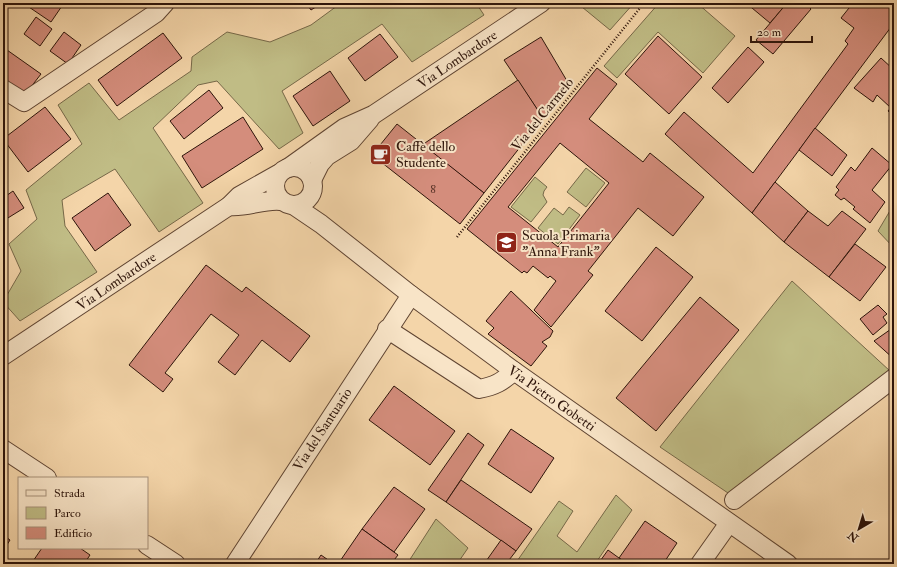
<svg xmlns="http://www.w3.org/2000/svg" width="897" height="567" font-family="'IM FELL Double Pica',serif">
<rect width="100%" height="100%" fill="#f4d5a9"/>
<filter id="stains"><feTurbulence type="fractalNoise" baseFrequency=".005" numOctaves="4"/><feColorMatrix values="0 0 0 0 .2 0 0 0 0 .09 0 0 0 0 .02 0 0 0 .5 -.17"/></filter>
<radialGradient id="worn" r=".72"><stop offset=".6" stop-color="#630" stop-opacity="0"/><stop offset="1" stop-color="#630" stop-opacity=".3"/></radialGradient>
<!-- green -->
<g fill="#c0bc85" stroke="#766848">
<polygon points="341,3 476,3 484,15 412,62 382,24 282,91 303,133 279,149 217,81 198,85 153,128 203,203 159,232 115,169 62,200 65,226 97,272 20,321 3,302 21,271 9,244 37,219 26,190 82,144 58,105 89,83 119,120 191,71 192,57 227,32 270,42 311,25"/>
<polygon points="587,3 634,3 610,30 582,7"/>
<polygon points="659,3 697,3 735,36 703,73 658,32 617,78 604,66"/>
<polygon points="586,168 605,183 586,207 567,192"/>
<polygon points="535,177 547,187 544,191 543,195 547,202 531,222 511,207"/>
<polygon points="894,204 894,248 878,231"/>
<polygon points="569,207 580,215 558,244 538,228 554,208 563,215"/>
<polygon points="792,281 890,371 728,493 660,447"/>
<polygon points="616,495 632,510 595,564 515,564 559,501 573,511 557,536 577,552"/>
<polygon points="436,519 468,548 457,564 407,564"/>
</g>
<!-- building -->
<g fill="#d48d7c" stroke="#2d140a" fill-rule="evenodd">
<polygon points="23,3 64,3 51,22"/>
<polygon points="306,3 322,3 311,10"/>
<polygon points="746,3 787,3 770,23"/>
<polygon points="787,3 811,3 808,6 811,9 773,54 756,40"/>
<polygon points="853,3 894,3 894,23 752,213 665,134 684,112 753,173 848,44 845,41 854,28 841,18"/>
<polygon points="36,17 52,29 40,46 24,34"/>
<polygon points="64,32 81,45 68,64 50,51"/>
<polygon points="163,33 182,58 117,106 98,80"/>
<polygon points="380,34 398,57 365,81 348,58"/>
<polygon points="658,36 702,77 669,114 625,74"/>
<polygon points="541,37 570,86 543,118 504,60"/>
<polygon points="748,47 764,62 728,103 712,88"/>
<polygon points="7,50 41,74 27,92 20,92 3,83 3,55"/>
<polygon points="881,58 894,70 894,104 891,108 877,95 873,102 854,88"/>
<path d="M 597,68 L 617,84 L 589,119 L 643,162 L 650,153 L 704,197 L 673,236 L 638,208 L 588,271 L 593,275 L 551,327 L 534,310 L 556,281 L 550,276 L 548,278 L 533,266 L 527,273 L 524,271 L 522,273 L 467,229 ZM 560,143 L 609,183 L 558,247 L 508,207 Z"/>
<polygon points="330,71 350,101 313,126 293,96"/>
<polygon points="518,80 543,118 484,193 422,145"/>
<polygon points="209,90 223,108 184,139 170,121"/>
<polygon points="894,104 894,116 888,111"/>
<polygon points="45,107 71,139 28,172 3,139"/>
<polygon points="243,117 263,149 202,188 182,156"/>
<polygon points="397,124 484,193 460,224 372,155"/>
<polygon points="815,128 847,155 832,176 799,150"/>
<polygon points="872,148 892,165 872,190 885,202 870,223 853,209 855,207 844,198 841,200 835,195 839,190 836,187 851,167 855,171"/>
<polygon points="775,182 808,211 784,242 752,213"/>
<polygon points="13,191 24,208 3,221 3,198"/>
<polygon points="108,193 131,225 95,251 72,218"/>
<polygon points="808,211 828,226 842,211 866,229 829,277 784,242"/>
<polygon points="855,244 886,267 860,301 829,277"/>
<polygon points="656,247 693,277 642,341 605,311"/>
<polygon points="206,265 242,292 246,287 310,336 290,362 262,340 235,375 218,362 239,335 211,314 165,373 173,379 163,392 129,365"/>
<polygon points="511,291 553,331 550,337 542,342 547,346 531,366 488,334 494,328 486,321"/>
<polygon points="700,297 739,330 656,431 616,398"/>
<polygon points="878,305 887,314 883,317 887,323 873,335 860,319"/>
<polygon points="894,327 894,359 874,341"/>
<polygon points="394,386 455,431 430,465 369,420"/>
<polygon points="511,429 554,458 531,493 488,464"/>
<polygon points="468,433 484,445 446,502 428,490"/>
<polygon points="461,480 532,529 516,551 446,502"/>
<polygon points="394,487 425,509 394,552 362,529"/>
<polygon points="645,521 677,543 663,564 628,564 619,558"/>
<polygon points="362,529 398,555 391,564 338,564"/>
<polygon points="3,535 10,540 3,551"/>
<polygon points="501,540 516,551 506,564 484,564"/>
<polygon points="42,548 80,548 90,555 84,564 31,564"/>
<polygon points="608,550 619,558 628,564 598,564"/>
<polygon points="321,555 334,564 315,564"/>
</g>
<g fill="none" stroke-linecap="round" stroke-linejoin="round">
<defs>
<g id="minor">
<polyline points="3,89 24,102 156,13 165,3"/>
<circle cx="294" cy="186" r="19"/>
<polyline points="288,168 344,128 373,115 541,3"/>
<polyline points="312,180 320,164 327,156 351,141 370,119"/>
<polyline points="293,205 321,224 411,295 514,371 788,564"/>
<path d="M 229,206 C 247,208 263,199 281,201"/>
<path d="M 387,329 L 479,389 C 495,386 502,382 514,371"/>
<polyline points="3,356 229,206 239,196 278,174"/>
<polyline points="3,449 47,478"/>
<polyline points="734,500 894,378"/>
<polyline points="147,545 176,564"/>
<polyline points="235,564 411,295"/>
<polyline points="700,564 729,523"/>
</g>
</defs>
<!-- minor casing -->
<use href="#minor" stroke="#5f4432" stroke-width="20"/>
<!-- path -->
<polyline stroke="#2d140a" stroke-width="2.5" stroke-dasharray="1 2" stroke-linecap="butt" points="457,237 644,3"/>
<!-- minor -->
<use href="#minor" stroke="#f8e4c7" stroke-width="18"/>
</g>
<!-- icons -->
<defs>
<symbol id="cafe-square" viewBox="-11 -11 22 22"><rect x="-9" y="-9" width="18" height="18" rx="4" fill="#8f2418" stroke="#f8e4c7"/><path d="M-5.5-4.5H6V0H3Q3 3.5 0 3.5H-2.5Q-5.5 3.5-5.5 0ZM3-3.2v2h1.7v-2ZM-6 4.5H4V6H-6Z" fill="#fff"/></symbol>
<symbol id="school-square" viewBox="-11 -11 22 22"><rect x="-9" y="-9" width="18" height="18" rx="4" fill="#8f2418" stroke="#f8e4c7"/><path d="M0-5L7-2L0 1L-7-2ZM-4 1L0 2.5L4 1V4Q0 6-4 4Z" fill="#fff"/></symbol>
</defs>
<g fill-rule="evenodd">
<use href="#cafe-square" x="368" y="142" width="25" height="25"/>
<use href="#school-square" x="494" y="230" width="25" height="25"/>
</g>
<g text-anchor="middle" stroke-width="4" stroke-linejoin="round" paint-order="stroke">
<!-- number labels -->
<g font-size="12" fill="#573226">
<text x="433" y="193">8</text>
</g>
<!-- street labels -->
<g font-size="14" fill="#2d140a" stroke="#f8e4c7">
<text transform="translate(457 59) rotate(-34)" y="5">Via Lombardore</text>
<text transform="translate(542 114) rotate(-51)" y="5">Via del Carmelo</text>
<text transform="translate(116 281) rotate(-34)" y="5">Via Lombardore</text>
<text transform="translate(552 398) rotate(35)" y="5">Via Pietro Gobetti</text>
<text transform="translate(322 429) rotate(-57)" y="5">Via del Santuario</text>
</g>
<!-- poi labels -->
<g font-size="14" fill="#2d140a" stroke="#f8e4c7" text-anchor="start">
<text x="396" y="151">Caffè dello<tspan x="396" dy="16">Studente</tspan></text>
<text x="522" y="240">Scuola Primaria<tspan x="522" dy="16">"Anna Frank"</tspan></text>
</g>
</g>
<!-- margin -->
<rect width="897" height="567" fill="none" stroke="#f4d5a9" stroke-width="16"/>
<rect x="4" y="4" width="889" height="559" fill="none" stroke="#2d140a" stroke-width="2"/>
<rect x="8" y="8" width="881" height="551" fill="none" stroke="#2d140a"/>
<!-- legend -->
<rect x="18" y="477" width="130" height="72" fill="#f8e4c7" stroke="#a7917b"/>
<rect x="26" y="490" width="20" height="6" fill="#f8e4c7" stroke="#a7917b"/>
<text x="54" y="497" font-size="12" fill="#2d140a">Strada</text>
<rect x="26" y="507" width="20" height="12" fill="#c0bc85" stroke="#a7917b"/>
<text x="54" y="517" font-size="12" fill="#2d140a">Parco</text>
<rect x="26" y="527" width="20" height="12" fill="#d48d7c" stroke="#a7917b"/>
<text x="54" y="537" font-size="12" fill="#2d140a">Edificio</text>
<!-- north arrow -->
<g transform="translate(859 529) rotate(218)" stroke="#f8e4c7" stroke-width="3" paint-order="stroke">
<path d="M0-3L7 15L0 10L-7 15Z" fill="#2d140a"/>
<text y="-6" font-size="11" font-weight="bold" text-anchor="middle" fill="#2d140a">N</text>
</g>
<!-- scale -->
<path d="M751 36v6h61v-6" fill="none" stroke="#2d140a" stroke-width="2"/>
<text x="757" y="36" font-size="12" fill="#2d140a" stroke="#f8e4c7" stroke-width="3" paint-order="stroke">20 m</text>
<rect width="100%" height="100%" filter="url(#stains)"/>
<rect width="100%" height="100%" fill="url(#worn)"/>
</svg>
